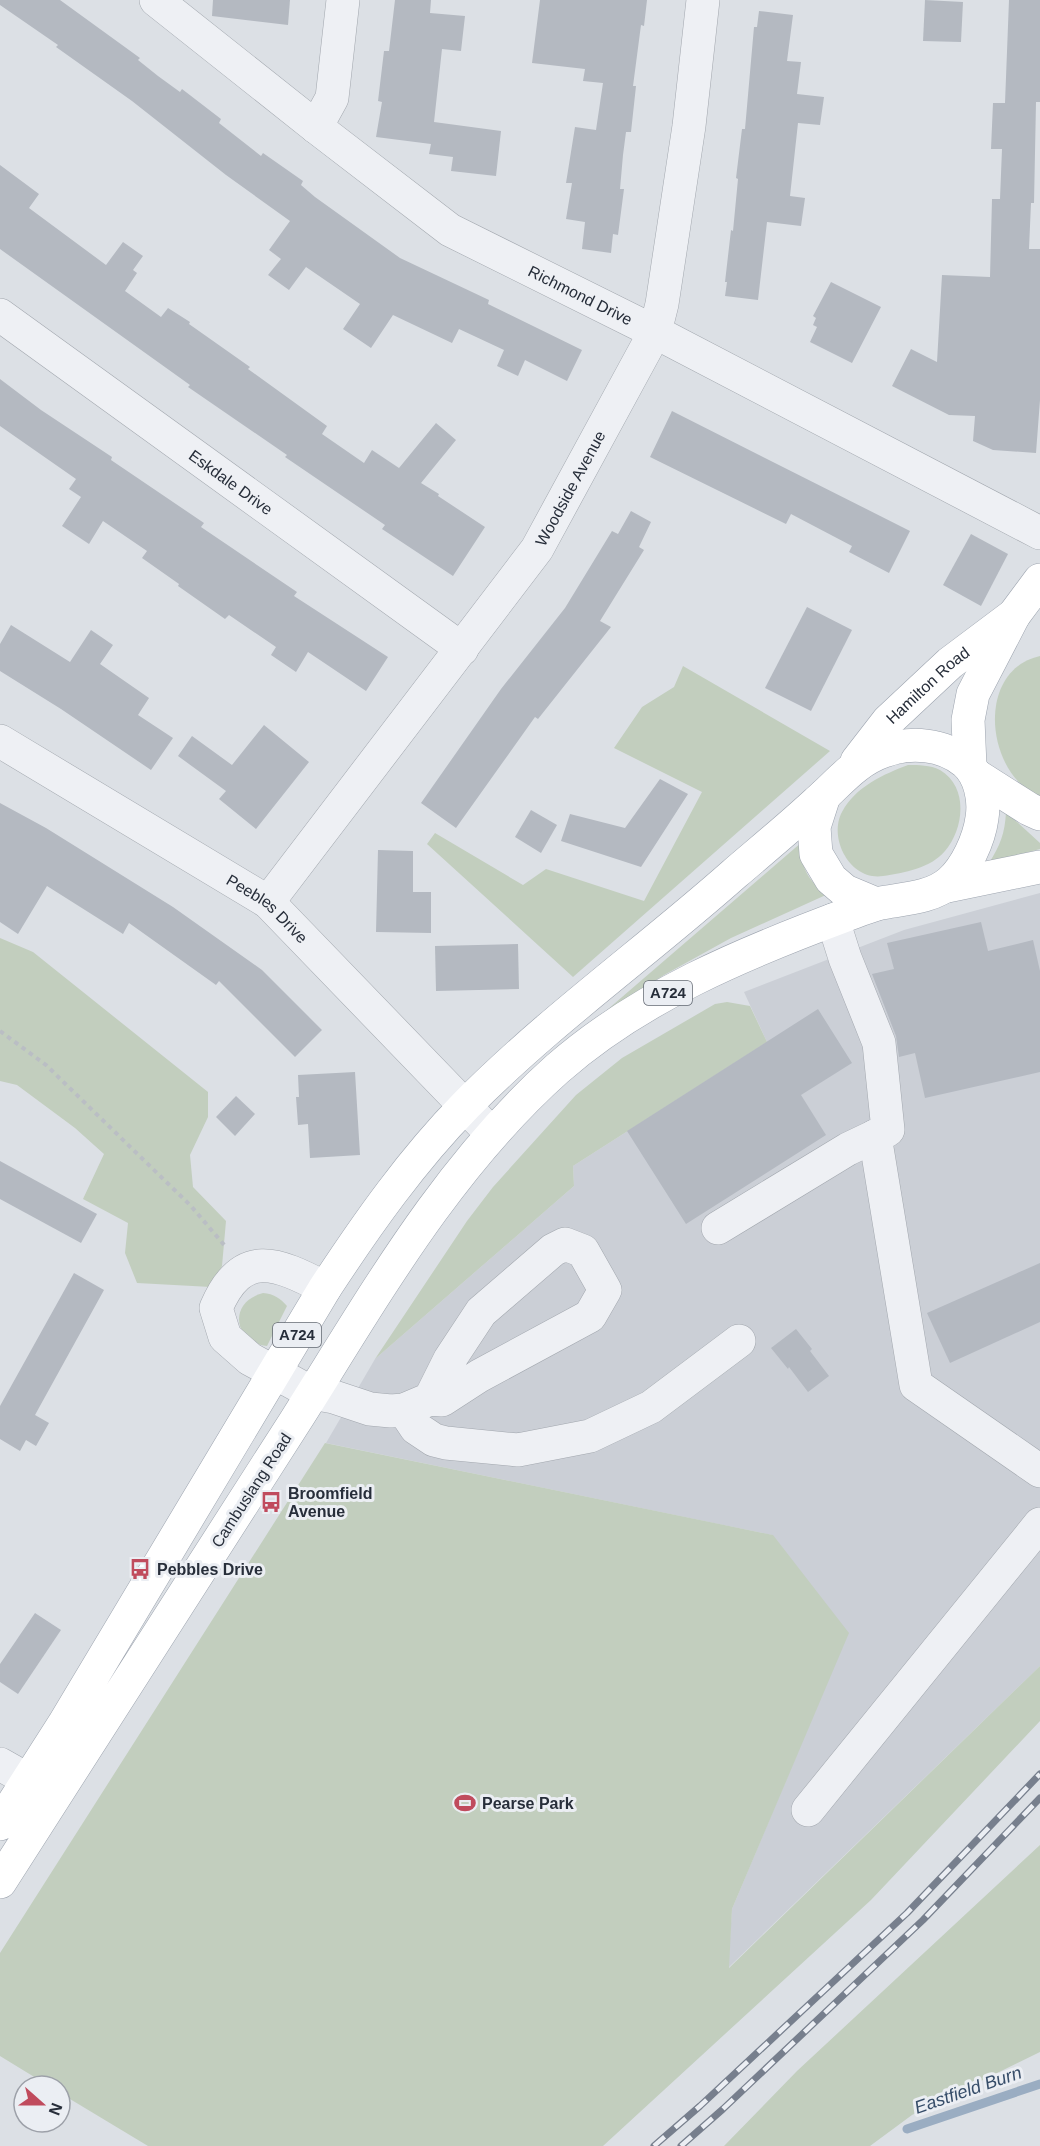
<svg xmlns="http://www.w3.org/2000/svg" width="1040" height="2146" font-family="Arial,sans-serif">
<rect width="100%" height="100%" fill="#dce0e5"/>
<!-- built -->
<polygon fill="#cbcfd6" points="1040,893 1040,1666 728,1968 732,1909 848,1633 772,1535 326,1443 375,1359 574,1186 573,1166 767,1042 744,992 904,930"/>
<!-- green -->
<g fill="#c2cebe">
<path d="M 1040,656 L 1040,797 C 985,774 975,670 1040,656 Z"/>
<polygon points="683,666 830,751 573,977 427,844 435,833 523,885 546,869 644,901 702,792 614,748 642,707 674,687"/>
<path d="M 908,765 C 919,765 930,765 940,770 C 969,787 964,829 945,851 C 931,868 904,873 883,876 C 850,881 828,838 842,812 C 855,787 884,774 908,765 Z"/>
<path d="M 1006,812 L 1040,843 L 1040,849 L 989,863 C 1000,846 1005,833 1006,812 Z"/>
<path d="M 802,842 C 800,866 807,881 828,894 L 731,938 L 664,975 L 600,1016 Z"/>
<polygon points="0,938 33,952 208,1092 208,1117 190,1155 193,1187 226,1221 222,1266 211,1287 137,1283 125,1253 128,1223 83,1199 104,1154 75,1128 17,1085 0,1081"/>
<polygon points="727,1002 750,1006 767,1042 573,1166 574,1186 375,1359 467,1221 493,1187 576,1095 622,1058 715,1004"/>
<path d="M 263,1293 C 274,1294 280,1298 287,1306 L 267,1346 C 233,1342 228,1302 263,1293 Z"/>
<polygon points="325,1443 773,1535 849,1633 732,1909 729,1968 1040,1666 1040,1721 871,1900 603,2146 148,2146 60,2093 60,2086 49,2086 0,2056 0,1953"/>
<polygon points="1040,1845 1040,2052 912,2115 870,2146 724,2146 797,2071"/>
</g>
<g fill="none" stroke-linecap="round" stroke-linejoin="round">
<!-- stream -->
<polyline stroke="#9aadc2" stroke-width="9" points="907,2129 1040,2084"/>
</g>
<!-- building -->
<g fill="#b4b9c1">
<polygon points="0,0 60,0 140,58 138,60 158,76 180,92 182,89 221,119 219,123 261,156 263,153 303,181 301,185 315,197 400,258 489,300 488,304 582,350 567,381 525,360 518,376 497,366 504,350 459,329 452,343 393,315 371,348 343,329 360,304 306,267 289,290 268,275 281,259 269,250 290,221 226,175 132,101 56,47 58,45 0,5"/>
<polygon points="213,0 290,0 288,25 212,16"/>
<polygon points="395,0 431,0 430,13 465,16 461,51 442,49 434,122 501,131 496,176 451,171 453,157 429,154 431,144 376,137 382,102 378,101 384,51 389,51"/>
<polygon points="540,0 647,0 644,26 641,25 633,86 636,86 631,132 626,132 623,155 620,189 624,189 618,235 613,234 611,253 582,249 585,222 566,219 572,183 566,183 575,127 596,130 603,83 583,81 585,69 532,63"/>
<polygon points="925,0 963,2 961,42 923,41"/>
<polygon points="1009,0 1040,0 1040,102 1036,102 1034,203 1031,203 1029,249 1040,249 1040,400 1036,453 993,450 973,441 975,416 949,415 892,386 911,349 937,362 942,275 990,277 992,199 1000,199 1002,149 991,149 993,103 1005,103"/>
<polygon points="759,11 793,15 787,61 801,62 797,94 824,97 820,125 798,123 790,196 805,198 801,226 767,222 758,300 725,296 727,282 725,282 731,230 733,231 738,179 736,178 742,129 745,129 754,27 757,27"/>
<polygon points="0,165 39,194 29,208 106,265 123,242 143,256 133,270 137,273 125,291 161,317 168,308 190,322 189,324 250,367 248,369 327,426 322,434 364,463 372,450 399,468 436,423 456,440 421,483 439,494 438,496 485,527 453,576 382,529 385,525 285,457 287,455 188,387 190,385 0,249"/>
<polygon points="831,282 881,307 852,363 810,342 817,327 813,325 816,318 813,316"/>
<polygon points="0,379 41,410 112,457 111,460 204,523 201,527 297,592 294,596 388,657 366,691 308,652 296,672 271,655 276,647 229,615 225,619 178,586 179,584 142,558 147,551 103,521 89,544 62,526 81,497 69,489 76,479 0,426"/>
<polygon points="672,411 910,531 889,573 849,552 852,546 791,514 786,524 650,457"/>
<polygon points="631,511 651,522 639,547 644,550 600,621 611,627 538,719 535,717 456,828 421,803 501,689 565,608 612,531 618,534"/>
<polygon points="971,534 1008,554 981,606 943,585"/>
<polygon points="807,607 852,630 811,711 765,688"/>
<polygon points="11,625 70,662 91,630 113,645 100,664 149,698 138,715 173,738 151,770 61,709 0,671 0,644"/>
<polygon points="264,725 309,762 256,829 219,799 226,791 178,756 192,736 232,765"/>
<polygon points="660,779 688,794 641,867 561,841 570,814 625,828"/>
<polygon points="0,803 46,828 173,907 262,970 322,1030 295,1057 219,981 216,985 129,923 123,934 47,886 18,934 0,922"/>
<polygon points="531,810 557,825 541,853 515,837"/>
<polygon points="378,850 413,851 413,892 431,892 431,933 376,932"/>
<polygon points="981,922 988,951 1033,940 1040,971 1040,1072 925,1098 915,1053 899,1057 896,1036 872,974 894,969 887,943"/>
<polygon points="518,944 519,989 436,991 435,946"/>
<polygon points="818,1009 852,1063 801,1095 826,1135 686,1224 627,1131"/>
<polygon points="355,1072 360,1155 310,1158 308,1124 298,1125 296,1097 299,1097 298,1075"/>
<polygon points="236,1096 255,1114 235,1136 216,1117"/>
<polygon points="0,1161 97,1214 81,1243 0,1199"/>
<polygon points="1040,1263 1040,1322 950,1363 927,1313"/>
<polygon points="74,1273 104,1290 35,1415 49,1423 36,1446 26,1440 20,1451 0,1439 0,1406"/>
<polygon points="796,1329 812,1349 810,1351 829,1376 808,1392 789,1367 788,1369 771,1348"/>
<polygon points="35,1613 61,1630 18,1694 0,1682 0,1664"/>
</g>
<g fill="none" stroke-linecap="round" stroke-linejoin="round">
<defs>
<g id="minor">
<path id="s1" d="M 156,0 L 316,127 L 450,230 L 655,332 L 1040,533"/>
<polyline points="316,127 332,98 343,0"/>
<path id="s2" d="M 0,315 L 462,649"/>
<path id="s3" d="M 0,741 L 268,902 L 491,1133"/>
<path id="s4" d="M 268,902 L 537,549 L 655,332 L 662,304 L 689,126 L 703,0"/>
<polyline points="875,1136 916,1385 1040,1471"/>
<polyline points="718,1228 848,1149 888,1130 879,1043 845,958 833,920"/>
<path d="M 325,1288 C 277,1263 242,1247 216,1308 L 225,1337 L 250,1359 L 312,1393 L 334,1397 L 370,1409 L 391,1411 L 404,1410 L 430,1399 L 442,1400 L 479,1376 L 590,1316 L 605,1290 L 583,1251 L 565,1244 L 553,1250 L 481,1312 L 450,1359 L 430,1399"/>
<polyline points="404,1410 416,1428 434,1440 446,1443 518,1450 590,1436 651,1407 739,1341"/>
<polyline points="0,1764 53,1794"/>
<polyline points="808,1810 1040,1524"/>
</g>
<g id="major">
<path id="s5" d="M 857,761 L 888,721 L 950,663 L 1014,615"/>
<polyline points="970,766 968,720 973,694 1014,615 1040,580"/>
<polyline points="977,776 1029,809 1040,814"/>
<polyline points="824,796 814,827 816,854 831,879 845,891 876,904"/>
<polyline points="947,886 1040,867"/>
<path d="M 0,1824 L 64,1724 L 325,1288 C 367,1224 412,1160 466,1105 C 549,1021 646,952 734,874 C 762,850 790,827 817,802 C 839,783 855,761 884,751 C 911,741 943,744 965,762 C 980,775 985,799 982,818 C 979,840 966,868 950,882 C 932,898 903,899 881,903 C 869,906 857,911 846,915 C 744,953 640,996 557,1069 C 446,1168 375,1295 296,1420 C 197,1574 99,1728 0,1882"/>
</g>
</defs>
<!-- minor casing -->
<use href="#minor" stroke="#a2a7ae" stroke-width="34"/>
<!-- major casing -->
<use href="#major" stroke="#9da4af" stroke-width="34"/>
<!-- path -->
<polyline stroke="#babec4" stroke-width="4" stroke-dasharray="4.5 4.5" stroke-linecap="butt" points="0,1031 46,1065 191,1206 225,1246"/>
<!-- minor -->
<use href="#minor" stroke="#eef0f4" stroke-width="33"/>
<!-- major -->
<use href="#major" stroke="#fff" stroke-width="33"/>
<defs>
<g id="rail">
<polyline points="654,2146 700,2106 907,1913 1040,1774"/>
<polyline points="681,2146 723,2109 923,1920 1040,1798"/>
</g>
</defs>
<!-- rail casing -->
<use href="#rail" stroke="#777f8d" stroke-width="7"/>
<!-- rail -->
<use href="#rail" stroke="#ebeef3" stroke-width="4.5" stroke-dasharray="14" stroke-linecap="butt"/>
</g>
<!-- icons -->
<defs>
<symbol id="bus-bare" viewBox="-9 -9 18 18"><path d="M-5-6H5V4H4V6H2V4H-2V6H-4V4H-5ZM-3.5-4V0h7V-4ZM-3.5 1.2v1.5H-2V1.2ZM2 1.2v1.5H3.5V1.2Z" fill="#c04b5d" stroke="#ebeef3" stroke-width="2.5" paint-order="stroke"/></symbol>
<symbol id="stadium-bare" viewBox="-9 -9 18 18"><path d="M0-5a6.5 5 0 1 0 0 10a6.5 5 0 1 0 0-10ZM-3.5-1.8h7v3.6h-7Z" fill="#c04b5d" stroke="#ebeef3" stroke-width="2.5" paint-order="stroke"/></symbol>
</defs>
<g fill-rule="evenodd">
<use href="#bus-bare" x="256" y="1487" width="30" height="30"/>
<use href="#bus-bare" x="125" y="1554" width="30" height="30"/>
<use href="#stadium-bare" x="450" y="1788" width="30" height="30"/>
</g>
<g text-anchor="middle" stroke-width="6" stroke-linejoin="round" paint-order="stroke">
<!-- shield labels -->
<g fill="#ebeef3" stroke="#626872" stroke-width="1.5">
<rect x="644" y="981" width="48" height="24" rx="4.5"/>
<rect x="273" y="1323" width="48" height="24" rx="4.5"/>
</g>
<g font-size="15" font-weight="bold" fill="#272e3a">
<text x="668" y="998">A724</text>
<text x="297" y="1340">A724</text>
</g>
<!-- street labels -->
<g font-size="16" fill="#272e3a" stroke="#ebeef3">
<text dy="6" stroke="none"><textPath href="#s1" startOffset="519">Richmond Drive</textPath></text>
<text dy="6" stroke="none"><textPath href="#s2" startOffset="285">Eskdale Drive</textPath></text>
<text dy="6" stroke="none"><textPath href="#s4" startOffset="513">Woodside Avenue</textPath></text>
<text dy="6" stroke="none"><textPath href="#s5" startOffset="104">Hamilton Road</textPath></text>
<text dy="6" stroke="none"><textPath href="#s3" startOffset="316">Peebles Drive</textPath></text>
<text transform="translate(251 1490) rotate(-57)" y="6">Cambuslang Road</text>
</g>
<!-- poi labels -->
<g font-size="16" font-weight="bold" fill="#272e3a" stroke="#ebeef3" text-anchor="start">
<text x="288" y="1499">Broomfield<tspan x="288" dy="18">Avenue</tspan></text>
<text x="157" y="1575">Pebbles Drive</text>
<text x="482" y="1809">Pearse Park</text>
</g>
<!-- water labels -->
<g font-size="18" font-style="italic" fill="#364d69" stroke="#ebeef3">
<text transform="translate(968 2090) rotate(-19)" y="6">Eastfield Burn</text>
</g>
</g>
<!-- north arrow -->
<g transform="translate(42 2104) rotate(111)"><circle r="28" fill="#ebeef3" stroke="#9da1a9" stroke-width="1.5"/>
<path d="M0-4.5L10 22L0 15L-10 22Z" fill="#c04b5d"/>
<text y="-9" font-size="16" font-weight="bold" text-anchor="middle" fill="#272e3a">N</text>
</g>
</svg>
